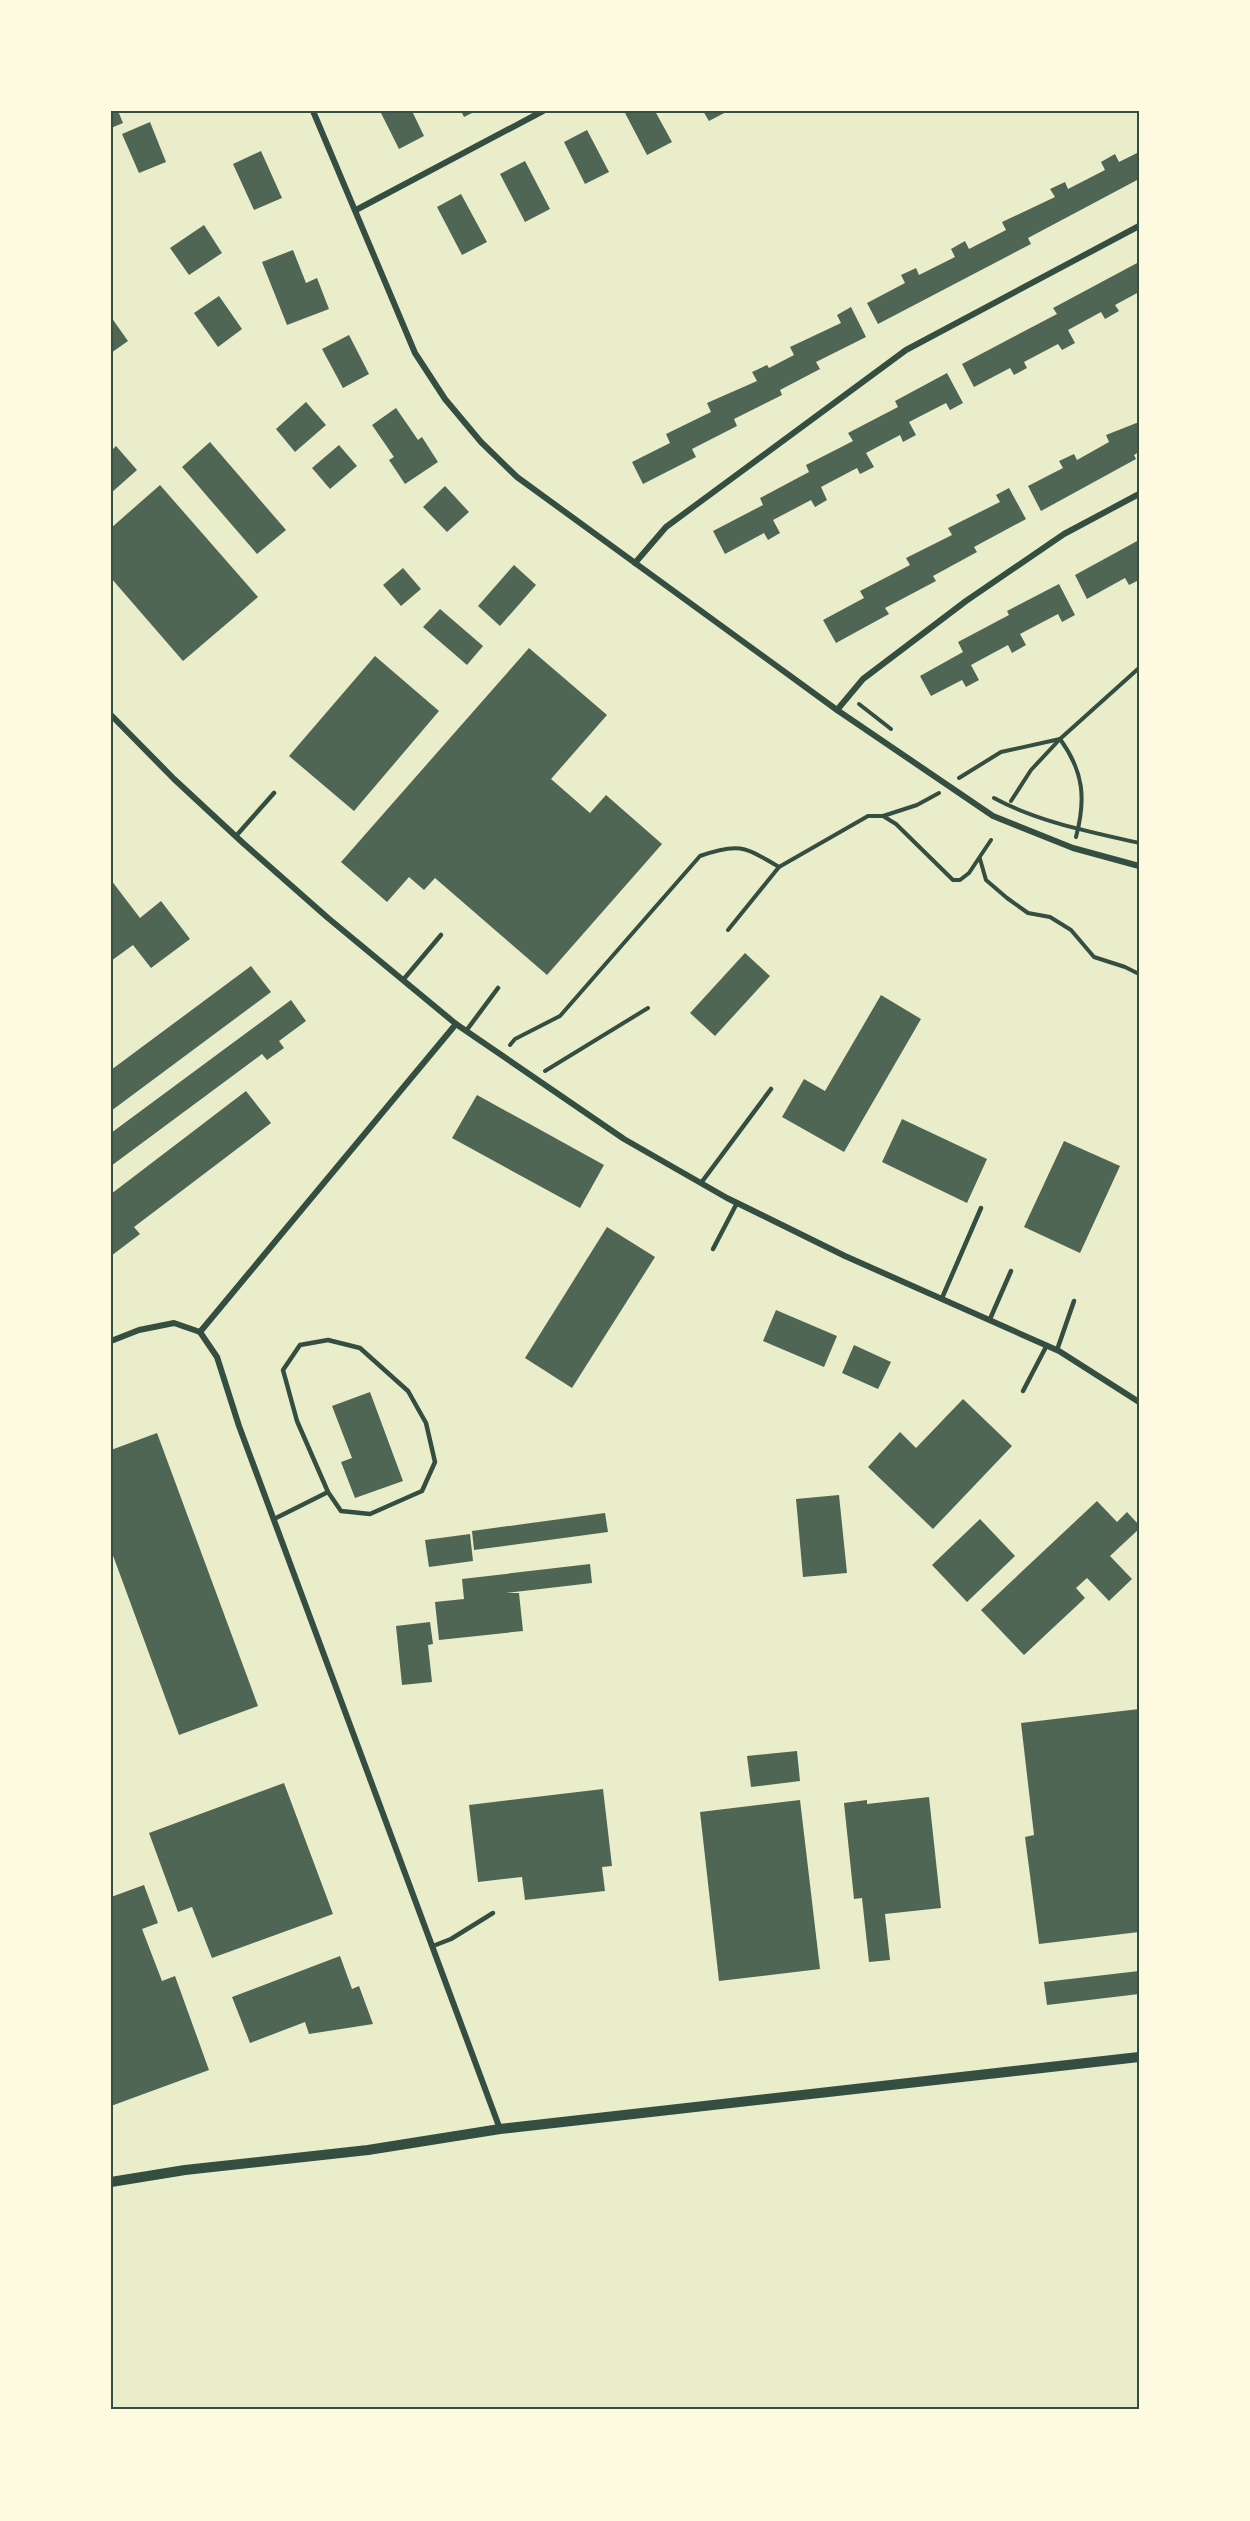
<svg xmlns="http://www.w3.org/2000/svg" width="1250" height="2521" font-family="Rubik,sans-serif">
<rect width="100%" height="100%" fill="#e9edc9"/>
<!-- building -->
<g fill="#4f6655">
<polygon points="111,111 118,111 123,123 111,128"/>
<polygon points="380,111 412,111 424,136 399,149"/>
<polygon points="461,111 476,111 464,117"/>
<polygon points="624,111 655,111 672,142 647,155"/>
<polygon points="703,111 728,111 709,121"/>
<polygon points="150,122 166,162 139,173 122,134"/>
<polygon points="587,130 609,172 585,184 564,142"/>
<polygon points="261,151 282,198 254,210 233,164"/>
<polygon points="1139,152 1139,179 1028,238 1031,244 878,324 867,303 905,283 901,275 916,268 919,275 955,257 951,249 965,241 969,249 1006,230 1002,222 1055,197 1050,189 1065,182 1068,189 1105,170 1101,162 1115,154 1119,162"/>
<polygon points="525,161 550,209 525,222 500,174"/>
<polygon points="461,194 487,242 462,255 437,207"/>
<polygon points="204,225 222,253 189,275 170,248"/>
<polygon points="293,250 306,283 317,278 329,309 287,325 262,262"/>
<polygon points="1139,262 1139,292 1115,305 1119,311 1105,319 1101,312 1068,330 1075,343 1062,350 1058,344 1024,362 1027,368 1014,375 1010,368 974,387 962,364 1057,314 1053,308"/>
<polygon points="219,296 242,329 218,347 194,313"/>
<polygon points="851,307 866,337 816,362 820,369 780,390 782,395 734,419 737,426 692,449 696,457 643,484 632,462 670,443 666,434 711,412 707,403 757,381 752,372 767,365 769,368 794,355 790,347 841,323 837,315"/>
<polygon points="111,317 128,341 111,353"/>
<polygon points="349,335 369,374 343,388 322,349"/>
<polygon points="947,373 963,403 950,410 946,403 909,422 916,435 903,442 900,435 866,453 874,467 860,474 857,468 821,487 827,500 815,507 811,500 773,520 780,533 768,540 764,533 725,554 713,531 763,505 760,498 809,472 806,465 853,441 848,433 898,407 895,401"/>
<polygon points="306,402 326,425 295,452 276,429"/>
<polygon points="396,408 418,440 422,437 438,462 405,484 389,460 394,457 372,425"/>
<polygon points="1139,422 1139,452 1134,455 1136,459 1041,511 1028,486 1063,468 1059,461 1074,454 1077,460 1109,442 1106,435"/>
<polygon points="210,442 286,530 257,554 182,467"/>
<polygon points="339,445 357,466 330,489 312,468"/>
<polygon points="116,446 137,470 111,493 111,451"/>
<polygon points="160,485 258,597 183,661 111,578 111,528"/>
<polygon points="445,486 469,512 447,532 423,507"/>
<polygon points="1009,488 1026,519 974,547 977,552 933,576 936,581 885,608 889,614 836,643 823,620 864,598 860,591 910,565 906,558 952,535 948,528 1000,502 996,495"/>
<polygon points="1139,540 1139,580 1129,585 1125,578 1087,599 1075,575"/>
<polygon points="514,565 536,585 500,626 478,606"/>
<polygon points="403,568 421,589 401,606 383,585"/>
<polygon points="1059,584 1075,615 1062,622 1058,614 1020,634 1026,645 1012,653 1008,645 971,665 979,680 966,687 962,680 931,696 920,676 963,652 958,642 1009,615 1007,611"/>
<polygon points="440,609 483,646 467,665 423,627"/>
<polygon points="529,648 607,715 551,779 590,813 606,795 662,844 547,975 435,878 424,890 409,877 387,902 341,862"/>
<polygon points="375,656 439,711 354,811 289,756"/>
<polygon points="111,880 140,918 161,901 190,939 151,968 133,945 111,961"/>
<polygon points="745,953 770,976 715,1036 690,1013"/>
<polygon points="251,966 271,992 111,1111 111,1070"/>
<polygon points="881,995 921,1019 844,1152 782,1117 804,1079 825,1091"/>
<polygon points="291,1000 306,1021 279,1041 284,1048 267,1060 262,1054 111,1166 111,1133"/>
<polygon points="246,1091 271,1123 134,1227 140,1234 111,1256 111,1194"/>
<polygon points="477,1095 604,1165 580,1208 452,1138"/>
<polygon points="902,1119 987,1159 967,1203 882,1162"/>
<polygon points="1064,1141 1120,1166 1080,1253 1024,1227"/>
<polygon points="607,1227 655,1257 572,1388 525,1358"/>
<polygon points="776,1310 837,1336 824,1367 763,1341"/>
<polygon points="854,1345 891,1362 878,1389 842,1373"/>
<polygon points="370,1392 403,1481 355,1498 341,1462 352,1458 332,1406"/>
<polygon points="963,1399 1012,1446 933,1529 868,1467 900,1432 916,1448"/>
<polygon points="157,1433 258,1706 179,1735 111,1550 111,1450"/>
<polygon points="839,1495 847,1573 803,1577 796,1499"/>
<polygon points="1097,1501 1117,1522 1127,1512 1139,1525 1139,1529 1110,1556 1132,1579 1109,1601 1087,1578 1076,1588 1085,1598 1024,1655 981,1610"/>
<polygon points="605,1513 608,1532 474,1550 472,1531"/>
<polygon points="980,1519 1015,1556 967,1602 932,1565"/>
<polygon points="470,1534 473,1561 429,1567 425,1540"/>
<polygon points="590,1564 592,1583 506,1593 519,1593 523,1631 439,1640 435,1602 464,1599 462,1579"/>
<polygon points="430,1622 433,1644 428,1645 432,1682 402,1685 396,1626"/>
<polygon points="1139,1709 1139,1932 1039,1944 1025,1837 1034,1835 1021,1723"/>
<polygon points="797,1751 800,1781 751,1787 747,1756"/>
<polygon points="284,1783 333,1914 212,1958 192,1907 178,1912 149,1833"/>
<polygon points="603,1789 612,1866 602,1867 605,1891 525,1900 522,1877 478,1882 469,1805"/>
<polygon points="929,1797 941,1908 885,1914 890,1960 869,1962 862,1898 854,1899 844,1803 867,1800 867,1804"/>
<polygon points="800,1800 820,1969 719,1981 700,1812"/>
<polygon points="144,1885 158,1923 142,1929 162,1981 175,1976 209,2070 111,2106 111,1897"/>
<polygon points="340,1956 352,1989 359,1986 373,2024 309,2034 305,2022 250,2043 232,1997"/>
<polygon points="1139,1971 1139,1994 1047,2005 1044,1982"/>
</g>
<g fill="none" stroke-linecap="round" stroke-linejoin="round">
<!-- path -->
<g stroke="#344e41" stroke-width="4">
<polyline points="859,704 891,729"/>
<path d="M 1060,739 C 1084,772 1086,799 1076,837"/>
<polyline points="959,778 1001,752 1060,739"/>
<path d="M 994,798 C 1038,822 1091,832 1139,843"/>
<polyline points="1011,801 1031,770 1060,739 1139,668"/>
<polyline points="883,816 917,805 939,793"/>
<polyline points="980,859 986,880 1007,898 1028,913 1050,917 1071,930 1094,957 1125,967 1139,974"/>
<polyline points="728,930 779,867"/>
<path d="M 510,1045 L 515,1039 L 560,1016 L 700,856 C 739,842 745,847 779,867 L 868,816 L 883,816 L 896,824 L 953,880 L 960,880 L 969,873 L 991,840"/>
<polyline points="545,1071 648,1008"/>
</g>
<!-- service -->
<g stroke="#344e41" stroke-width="4.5">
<polyline points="236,836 274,793"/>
<polyline points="403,980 441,935"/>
<polyline points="466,1031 498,988"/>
<polyline points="701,1183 771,1089"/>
<polyline points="713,1249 737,1203"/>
<polyline points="942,1298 981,1208"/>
<polyline points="990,1319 1011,1271"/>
<polyline points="1057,1350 1074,1301"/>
<polyline points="1023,1391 1047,1345"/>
<polyline points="274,1519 328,1492 297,1421 283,1370 300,1345 328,1340 360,1348 408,1391 426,1423 435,1462 422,1491 370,1514 341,1511 328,1492"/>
<polyline points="433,1946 451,1939 493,1913"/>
</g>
<!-- minor -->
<g stroke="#344e41" stroke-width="6">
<polyline points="313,111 415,353 445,399 481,442 517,477 837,710 993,816 1073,848 1139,866"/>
<polyline points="356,210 543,111"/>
<polyline points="635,563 666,527 906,350 1139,226"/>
<polyline points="837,710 863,679 966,601 1064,534 1139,494"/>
<polyline points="111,715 174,779 243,843 328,918 456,1024 624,1139 727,1198 845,1256 1059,1351 1139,1402"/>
<polyline points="200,1332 217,1357 239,1426 500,2129"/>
<polyline points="111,1341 139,1330 174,1323 200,1332 456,1024"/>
</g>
<!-- tertiary -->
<polyline stroke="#344e41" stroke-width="10" points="111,2182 185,2170 368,2150 500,2129 1139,2057"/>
</g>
<!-- border -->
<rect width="1250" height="2521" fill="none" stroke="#fefae0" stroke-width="225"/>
<rect x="112" y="112" width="1026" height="2296" fill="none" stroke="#344e41" stroke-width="2"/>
</svg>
